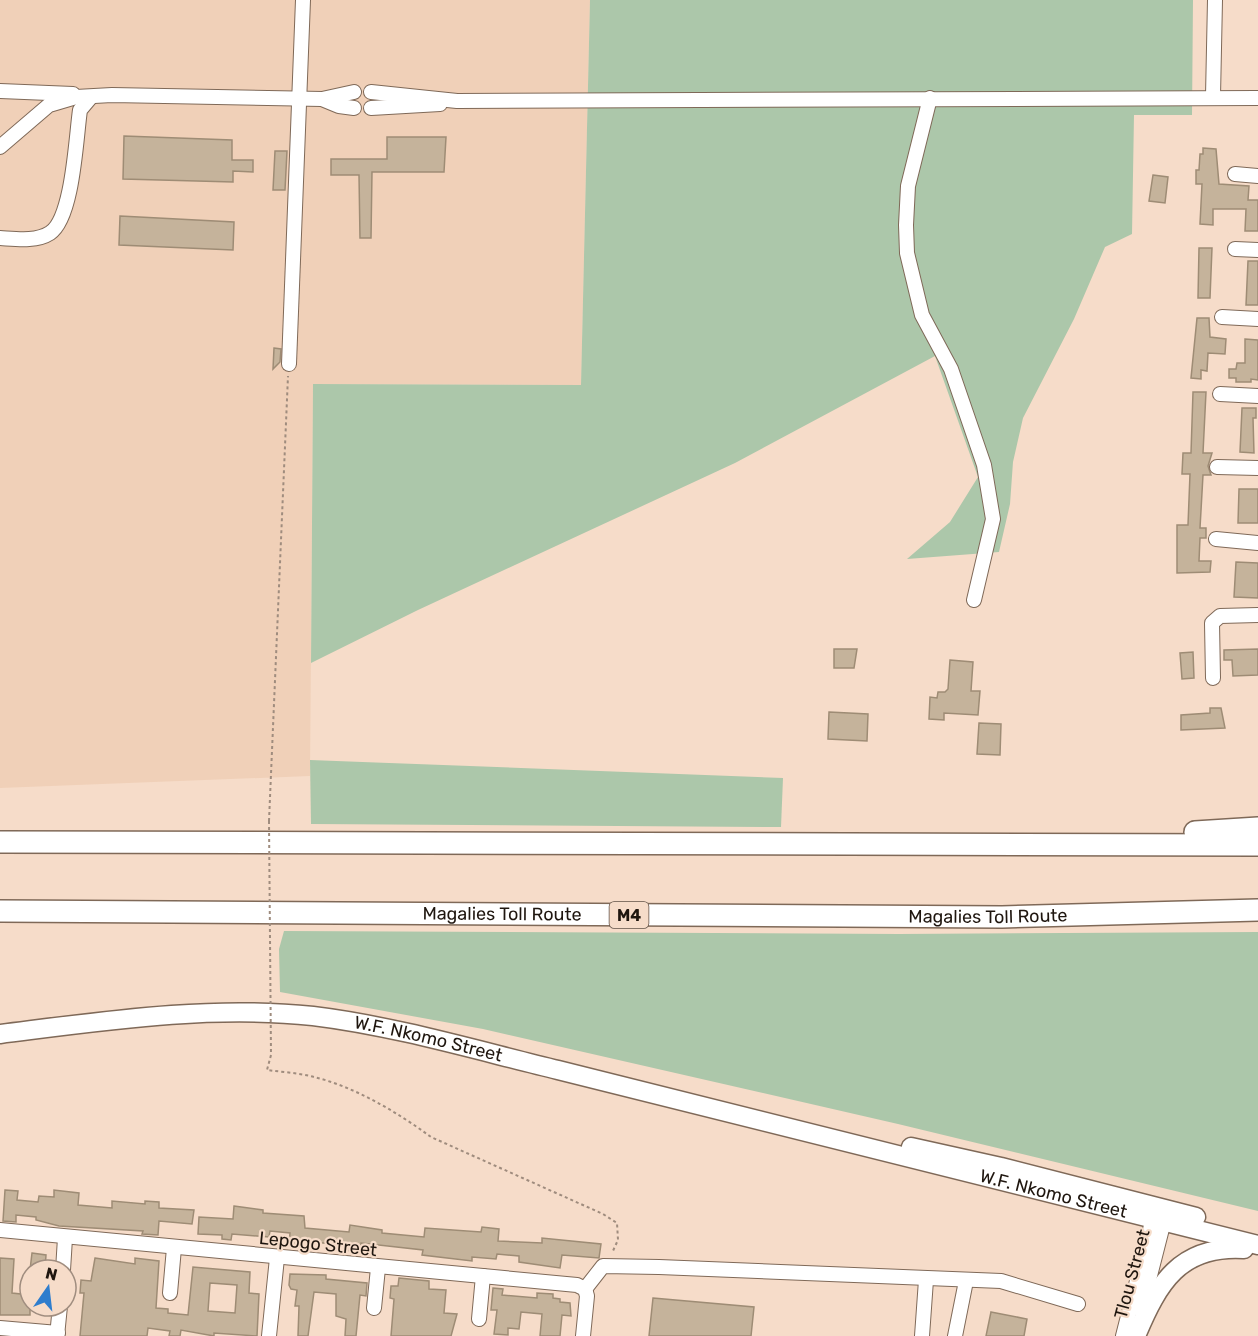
<svg xmlns="http://www.w3.org/2000/svg" width="1258" height="1336" font-family="Rubik,sans-serif">
<rect width="100%" height="100%" fill="#f6dcc9"/>
<!-- built -->
<polygon fill="#f0d0b8" points="0,0 590,0 581,385 313,384 310,776 0,788"/>
<!-- green -->
<g fill="#acc7aa">
<polygon points="590,0 1193,0 1192,115 1134,115 1132,234 1105,247 1074,319 1023,418 1013,462 1010,504 999,552 907,559 950,522 978,477 935,356 735,463 418,610 311,663 313,384 581,385"/>
<polygon points="310,760 783,778 781,827 311,824"/>
<polygon points="284,931 899,934 1258,932 1258,1211 898,1124 483,1029 280,992 279,949"/>
</g>
<!-- building -->
<g fill="#c5b39b" stroke="#9e8c75" stroke-width="1.5" fill-rule="evenodd">
<polygon points="124,136 232,140 232,160 253,160 253,172 233,171 233,182 123,179"/>
<polygon points="387,137 446,137 444,172 372,172 371,238 360,238 359,175 331,175 331,159 387,159"/>
<polygon points="1203,148 1216,149 1219,184 1249,186 1248,200 1258,200 1258,231 1245,231 1246,209 1213,209 1213,225 1200,224 1202,184 1196,184 1196,170 1199,170 1200,154 1203,154"/>
<polygon points="275,151 287,151 285,190 273,190"/>
<polygon points="1153,175 1168,177 1165,203 1149,201"/>
<polygon points="120,216 234,222 233,250 119,245"/>
<polygon points="1199,248 1212,248 1210,298 1198,298"/>
<polygon points="1248,261 1258,261 1258,305 1246,305"/>
<polygon points="1197,318 1209,318 1210,337 1226,339 1225,354 1208,353 1207,371 1201,370 1201,379 1191,378"/>
<polygon points="1245,339 1258,340 1258,380 1251,379 1251,382 1236,382 1236,378 1229,378 1229,369 1236,369 1237,363 1245,363"/>
<polygon points="274,348 281,349 280,362 273,369"/>
<polygon points="1193,392 1206,392 1203,453 1212,453 1208,466 1211,475 1203,475 1200,528 1206,528 1206,538 1200,538 1199,561 1211,561 1210,572 1177,573 1177,525 1188,525 1190,474 1182,474 1183,453 1191,453"/>
<polygon points="1242,408 1256,408 1256,418 1253,418 1254,453 1240,452"/>
<polygon points="1239,489 1258,489 1258,523 1238,523"/>
<polygon points="1236,562 1258,563 1258,598 1234,597"/>
<polygon points="834,649 857,649 854,668 834,668"/>
<polygon points="1258,649 1258,675 1233,676 1232,660 1224,660 1224,650"/>
<polygon points="1193,652 1194,678 1182,679 1180,653"/>
<polygon points="950,660 973,662 971,691 980,691 978,715 944,713 944,720 929,719 930,697 937,698 938,692 945,692 948,689"/>
<polygon points="1210,708 1221,708 1225,728 1181,730 1181,715 1210,713"/>
<polygon points="829,712 868,714 867,741 828,739"/>
<polygon points="979,723 1001,724 1000,755 977,754"/>
<polygon points="5,1190 18,1191 17,1200 38,1202 39,1196 54,1197 54,1190 79,1193 78,1205 112,1208 112,1201 145,1204 145,1201 159,1202 159,1208 194,1210 192,1224 159,1221 158,1235 142,1234 143,1231 59,1226 36,1220 36,1217 16,1215 16,1222 3,1221"/>
<polygon points="234,1206 263,1210 263,1213 304,1216 305,1228 349,1232 350,1225 382,1230 382,1233 424,1237 425,1228 481,1232 482,1227 499,1229 498,1241 542,1243 542,1238 601,1244 599,1258 562,1255 560,1268 519,1262 519,1256 497,1254 496,1259 472,1257 472,1261 422,1255 423,1250 361,1243 360,1252 344,1250 344,1245 302,1241 301,1247 289,1246 290,1233 270,1231 269,1237 232,1234 231,1240 222,1239 222,1235 198,1234 199,1217 233,1219"/>
<polygon points="32,1253 46,1255 45,1270 30,1270"/>
<polygon points="0,1258 14,1259 12,1293 30,1295 30,1315 0,1315"/>
<path d="M 95,1258 L 135,1264 L 135,1258 L 159,1261 L 156,1308 L 168,1309 L 168,1313 L 188,1315 L 193,1267 L 250,1272 L 249,1293 L 259,1294 L 257,1336 L 214,1333 L 214,1336 L 181,1330 L 180,1336 L 169,1336 L 170,1331 L 148,1328 L 147,1336 L 80,1336 L 84,1293 L 80,1293 L 81,1280 L 91,1281 ZM 210,1283 L 237,1285 L 235,1313 L 208,1311 Z"/>
<polygon points="290,1274 326,1275 326,1279 367,1283 366,1296 360,1295 356,1336 345,1336 346,1319 336,1316 336,1294 314,1292 308,1336 298,1336 299,1306 295,1306 297,1290 291,1289 289,1285"/>
<polygon points="399,1278 429,1281 429,1289 446,1290 444,1313 457,1314 451,1336 391,1336 394,1299 390,1298 391,1286 398,1286"/>
<polygon points="493,1288 503,1289 502,1295 537,1298 537,1293 553,1294 553,1298 560,1299 560,1302 570,1303 571,1316 562,1315 560,1336 540,1336 542,1314 521,1312 519,1329 508,1328 508,1335 494,1334 497,1310 491,1310"/>
<polygon points="653,1298 754,1307 751,1336 649,1336"/>
<polygon points="991,1312 1027,1319 1024,1336 986,1336"/>
</g>
<g fill="none" stroke-linecap="round" stroke-linejoin="round">
<defs>
<g id="minor">
<polyline points="0,91 73,94"/>
<polyline points="371,92 457,101 1258,98"/>
<polyline points="1213,96 1215,0"/>
<polyline points="930,98 908,186 906,225 907,253 922,315 951,369 984,465 993,519 974,600"/>
<polyline points="322,99 339,106 354,108"/>
<polyline points="371,108 440,104"/>
<polyline points="0,147 49,105 76,97 112,95 322,99 354,92"/>
<polyline points="1235,174 1258,176"/>
<path d="M 0,238 C 16,239 36,242 50,233 C 73,218 76,137 80,110 L 91,97"/>
<polyline points="1235,249 1258,250"/>
<polyline points="1222,317 1258,319"/>
<polyline points="289,364 303,0"/>
<polyline points="1220,394 1258,396"/>
<polyline points="1217,467 1258,468"/>
<polyline points="1216,539 1258,543"/>
<polyline points="1213,678 1212,623 1220,616 1258,615"/>
<polyline points="0,1230 577,1285 585,1289 587,1296 583,1336"/>
<polyline points="63,1270 65,1238"/>
<polyline points="585,1289 603,1266 659,1267 1001,1281 1078,1304"/>
<polyline points="170,1293 174,1248"/>
<polyline points="374,1308 378,1268"/>
<polyline points="1141,1311 1166,1213"/>
<polyline points="479,1319 483,1276"/>
<polyline points="0,1328 58,1333"/>
<polyline points="57,1336 60,1306"/>
<polyline points="269,1336 277,1258"/>
<polyline points="922,1336 926,1280"/>
<polyline points="955,1336 966,1281"/>
<polyline points="1123,1336 1155,1210"/>
</g>
<g id="major">
<path id="s1" d="M 0,1034 C 104,1021 209,1005 313,1016 C 395,1026 479,1051 558,1070 L 1258,1245"/>
<polyline points="911,1147 1001,1167 1196,1217"/>
<path d="M 1136,1336 C 1158,1283 1180,1245 1244,1249"/>
</g>
<g id="highway">
<polyline points="1195,832 1258,828"/>
<polyline points="0,842 1258,845"/>
<path id="s2" d="M 0,911 L 1002,917 L 1258,910"/>
</g>
</defs>
<!-- minor casing -->
<use href="#minor" stroke="#7f6958" stroke-width="16"/>
<!-- major casing -->
<use href="#major" stroke="#7f6958" stroke-width="21"/>
<!-- highway casing -->
<use href="#highway" stroke="#7f6958" stroke-width="24"/>
<!-- path -->
<g stroke="#9f8c7e" stroke-width="2" stroke-dasharray="3 3" stroke-linecap="butt">
<polyline points="269,821 288,376"/>
<path d="M 271,1055 L 267,1070 C 282,1072 299,1073 314,1077 C 355,1087 397,1112 431,1137 L 603,1214 L 617,1223 L 618,1240 L 612,1253"/>
</g>
<!-- minor -->
<use href="#minor" stroke="#fff" stroke-width="14"/>
<!-- major -->
<use href="#major" stroke="#fff" stroke-width="18"/>
<!-- highway -->
<use href="#highway" stroke="#fff" stroke-width="21"/>
<!-- path-bridge -->
<polyline stroke="#9f8c7e" stroke-width="2" stroke-dasharray="3 3" stroke-linecap="butt" points="269,821 271,1055"/>
</g>
<g text-anchor="middle" stroke-width="4.5" stroke-linejoin="round" paint-order="stroke">
<!-- shield labels -->
<rect fill="#f6dcc9" stroke="#605147" stroke-width="1.5" x="609.5" y="902" width="39" height="26" rx="4.5"/>
<g font-size="16" font-weight="bold" fill="#1f160f">
<text x="629" y="921">M4</text>
</g>
<!-- street labels -->
<g font-size="18" fill="#1f160f" stroke="#f6dcc9">
<text dy="6" stroke="none"><textPath href="#s2" startOffset="502">Magalies Toll Route</textPath></text>
<text dy="6" stroke="none"><textPath href="#s2" startOffset="988">Magalies Toll Route</textPath></text>
<text dy="6" stroke="none"><textPath href="#s1" startOffset="432">W.F. Nkomo Street</textPath></text>
<text dy="6" stroke="none"><textPath href="#s1" startOffset="1076">W.F. Nkomo Street</textPath></text>
<text transform="translate(318 1244) rotate(6)" y="6">Lepogo Street</text>
<text transform="translate(1132 1274) rotate(-75)" y="6">Tlou Street</text>
</g>
</g>
<!-- north arrow -->
<g transform="translate(48 1288) rotate(14)"><circle r="28" fill="#f6dcc9" stroke="#a08d7f" stroke-width="1.5"/>
<path d="M0-4.5L10 22L0 15L-10 22Z" fill="#2f7dcd"/>
<text y="-9" font-size="16" font-weight="bold" text-anchor="middle" fill="#1f160f">N</text>
</g>
</svg>
